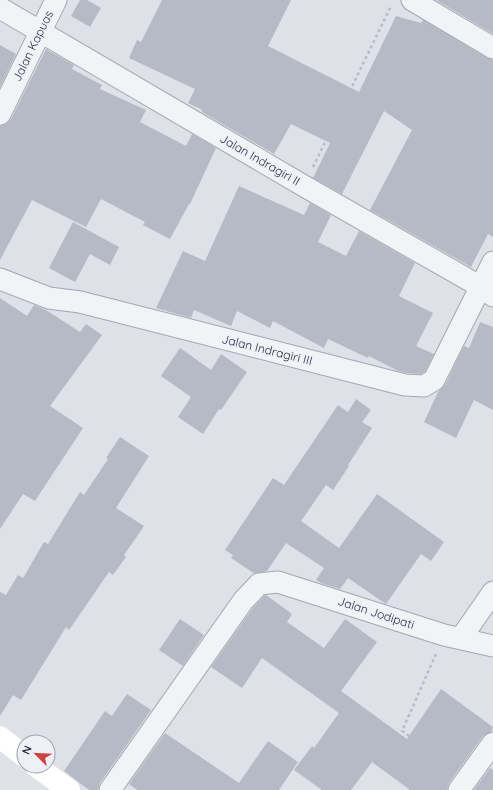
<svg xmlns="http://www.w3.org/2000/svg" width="493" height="790" font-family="Quicksand,sans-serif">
<rect width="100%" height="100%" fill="#dfe1e8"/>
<!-- building -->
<g fill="#b6bac5">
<polygon points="80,0 87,0 101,8 90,27 71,16"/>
<polygon points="162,0 291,0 268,46 359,92 396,16 421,23 423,20 487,58 493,60 493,237 488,234 471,267 370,210 412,130 384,111 342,194 313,178 330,143 291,124 274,154 202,112 202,110 188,103 195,89 129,58 137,40 141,42"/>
<polygon points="436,0 493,0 493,34"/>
<polygon points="0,45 16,54 0,87"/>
<polygon points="46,49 74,65 72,69 102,85 100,89 146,110 140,122 186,146 192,134 216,148 190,204 189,204 170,239 143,225 145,222 101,199 86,227 32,200 0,260 0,126 6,124 11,119"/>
<polygon points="239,186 304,215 310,203 331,215 318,242 346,256 359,231 415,263 399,296 433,313 416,346 434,354 425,372 421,374 407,373 398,371 369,356 368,358 328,339 324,348 273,321 270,328 237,311 231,326 194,310 191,318 156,308 183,251 205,261"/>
<polygon points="73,222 119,247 110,265 90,254 75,282 49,268"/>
<polygon points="0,298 27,316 34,305 46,310 80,332 86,324 102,335 50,406 83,428 35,501 23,494 0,529"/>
<polygon points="480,322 493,327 493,410 474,400 456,438 424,422 438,392 445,385 464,346 469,348"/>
<polygon points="180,348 211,370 221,354 247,372 221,410 219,409 203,434 178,417 191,397 161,376"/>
<polygon points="356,399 371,410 362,422 372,428 348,465 349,466 333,490 326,485 301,521 339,548 377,494 444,542 431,561 421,554 386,604 348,578 340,589 321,583 316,580 324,568 286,543 267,571 255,574 231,558 233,555 225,550 273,478 284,485 338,405 348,412"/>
<polygon points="120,437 149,456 116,508 144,526 124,555 126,557 113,575 109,572 69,630 66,627 21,700 13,695 0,716 0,592 6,595 18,575 23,578 44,542 48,544 80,492 84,495 108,459 106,458"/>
<polygon points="265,595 266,595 292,614 287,622 324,648 345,619 377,642 341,691 407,739 441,689 493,727 491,732 483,736 449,783 447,790 410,790 372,762 351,790 322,790 294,770 312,746 314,748 339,713 262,658 242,688 211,667 252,609"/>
<polygon points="180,619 204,635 183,666 159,650"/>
<polygon points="127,694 151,710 100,783 98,790 89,790 64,771 105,711 112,716"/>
<polygon points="165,733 239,783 268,741 298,762 279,790 137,790 129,784"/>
<polygon points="490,768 493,770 493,790 474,790"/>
</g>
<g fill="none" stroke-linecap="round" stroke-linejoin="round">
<defs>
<g id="minor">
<polyline points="412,0 493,48"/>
<polyline points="0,8 304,186 481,287 493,296"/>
<polyline points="0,114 56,0"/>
<polyline points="0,279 49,298 80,302 405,385 424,386 434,380 493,262"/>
<polyline points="461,638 493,592"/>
<polyline points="110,790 243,601 259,584 278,582 444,635 493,646"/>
<polyline points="459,790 493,743"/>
</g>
</defs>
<!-- minor casing -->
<use href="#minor" stroke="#a4a7b2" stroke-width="23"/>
<!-- path -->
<g stroke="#b9bcc4" stroke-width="2.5" stroke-dasharray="3 3" stroke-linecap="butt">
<polyline points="313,167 391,6"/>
<polyline points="0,332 16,308"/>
<polyline points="436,654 402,731 452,765"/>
</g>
<!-- minor -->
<use href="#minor" stroke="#f2f3f7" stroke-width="21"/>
<!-- secondary -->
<g stroke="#fff" stroke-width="22">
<polyline points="0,737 24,756"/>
<polyline points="36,766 69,790"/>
</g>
</g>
<g text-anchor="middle" stroke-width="3" stroke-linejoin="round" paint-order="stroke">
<!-- street labels -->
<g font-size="12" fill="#282d40" stroke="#eff0f6">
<text transform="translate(33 46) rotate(-64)" y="4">Jalan Kapuas</text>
<text transform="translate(260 160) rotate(30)" y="4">Jalan Indragiri II</text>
<text transform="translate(267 350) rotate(14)" y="4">Jalan Indragiri III</text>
<text transform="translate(376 613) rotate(18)" y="4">Jalan Jodipati</text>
</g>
</g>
<!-- north arrow -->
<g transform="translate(36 754) rotate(294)"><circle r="19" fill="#eff0f6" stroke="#9fa2ad"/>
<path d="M0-3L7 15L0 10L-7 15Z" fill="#ce4443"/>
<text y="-6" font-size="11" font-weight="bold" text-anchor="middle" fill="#282d40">N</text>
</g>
</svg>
